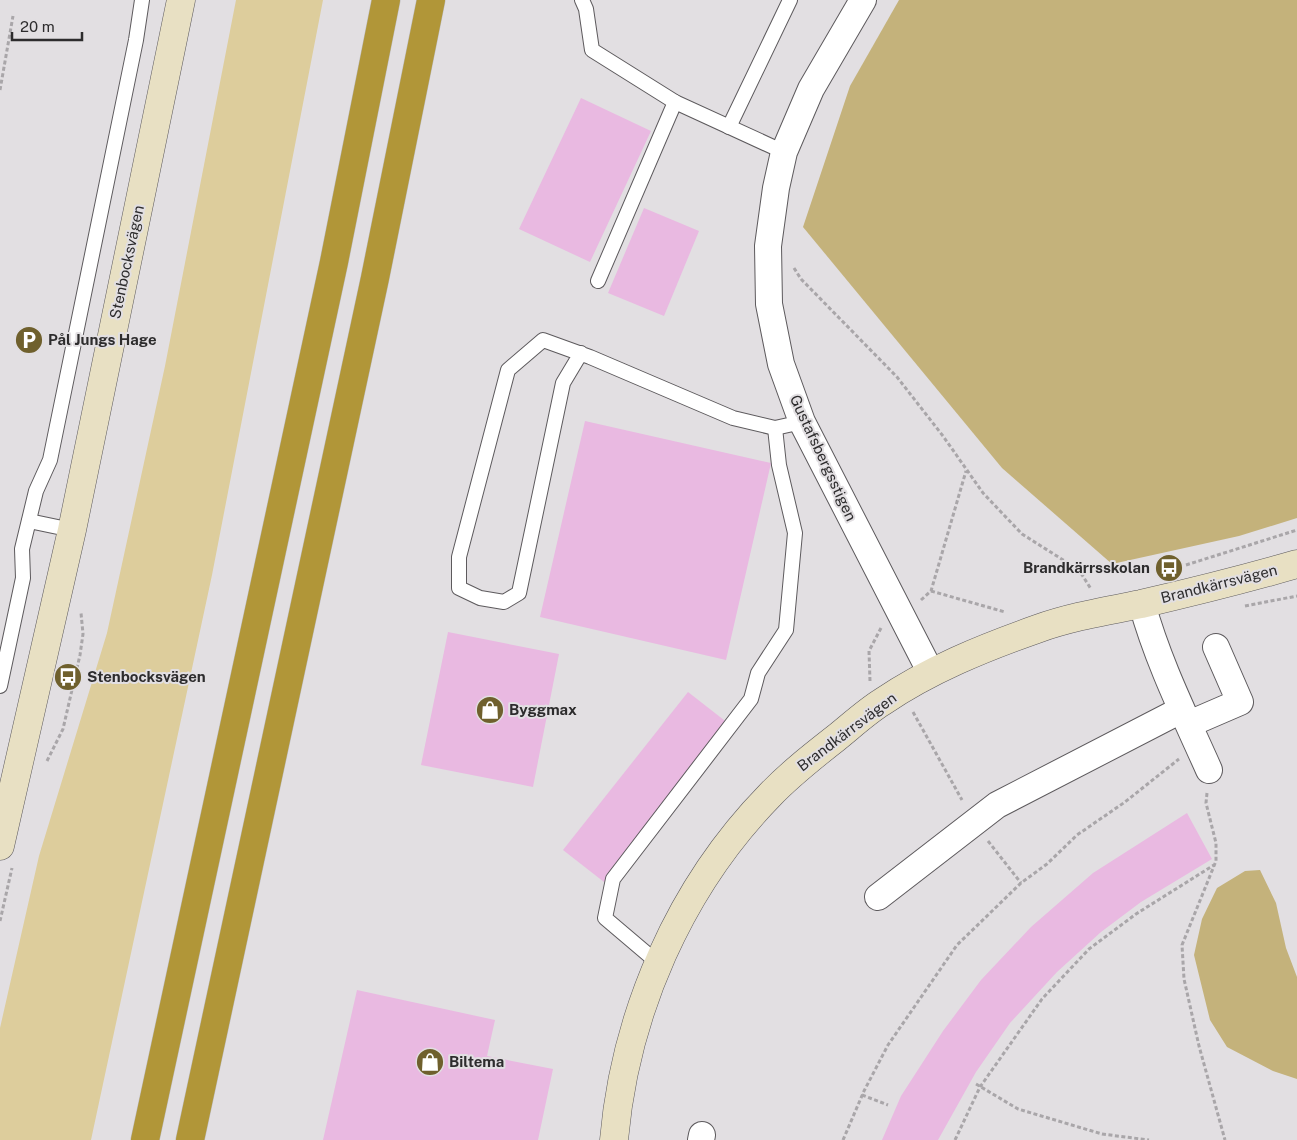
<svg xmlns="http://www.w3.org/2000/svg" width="1297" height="1140" font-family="'Public Sans',sans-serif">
<rect width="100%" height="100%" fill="#e2dfe2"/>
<!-- green -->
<polygon fill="#ddcd9c" points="236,0 323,0 212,575 91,1140 0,1140 0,1028 39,856 107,633 165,366"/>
<!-- forest -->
<g fill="#c4b27b">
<polygon points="899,0 1297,0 1297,518 1239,536 1112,564 1002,468 803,227 850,86"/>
<polygon points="1260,870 1276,903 1286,948 1297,977 1297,1079 1273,1071 1227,1047 1210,1020 1194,955 1202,919 1217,888 1245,871"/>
</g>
<!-- building -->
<g fill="#e9b9e1">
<polygon points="581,98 651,131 590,262 519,229"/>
<polygon points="644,208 699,231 664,316 608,293"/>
<polygon points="585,421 771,463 726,660 540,617"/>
<polygon points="448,632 559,654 533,787 421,765"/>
<polygon points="688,692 729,724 604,882 563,850"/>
<polygon points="1187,813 1212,859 1141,902 1101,932 1057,972 1010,1023 976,1072 938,1140 882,1140 901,1096 943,1031 981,980 1031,927 1093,873"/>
<polygon points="357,990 495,1020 487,1056 553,1069 538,1140 323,1140"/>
</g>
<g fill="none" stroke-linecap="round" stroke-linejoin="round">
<defs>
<g id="lane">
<polyline points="582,0 586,9 592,50 675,102 784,152"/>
<polyline points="729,127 790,0"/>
<polyline points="598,281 675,102"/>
<polyline points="581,353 563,383 519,593 504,602 480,598 459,588 459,557 508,370 543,340 590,357 733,418 775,428 802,422"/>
<polyline points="29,521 72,530"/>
<polyline points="0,686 23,578 22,549 36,491 50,460 136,40 142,0"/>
<polyline points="658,963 605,918 613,879 751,699 758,673 786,630 795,533 779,465 775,428"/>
</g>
<g id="street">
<polyline points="863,0 811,89 784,152 776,188 768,246 769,304 781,364 802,422 931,673"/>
<path d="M 1142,604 C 1158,662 1185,716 1209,770"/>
<polyline points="1189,724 1240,702 1216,647"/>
<polyline points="878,897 997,805 1181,710"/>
<polyline points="701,1140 702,1135"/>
</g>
<g id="secondary">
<polyline points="0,846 72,530 181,0"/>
<path d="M 614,1140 C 625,1013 680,887 770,795 C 790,774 813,756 836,738 C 851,726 866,712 882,702 C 929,670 983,648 1037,629 C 1070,617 1106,611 1141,604 C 1193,592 1245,579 1297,564"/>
</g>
<g id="highway">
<polyline points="145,1140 334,262 386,0"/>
<polyline points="190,1140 375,278 431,0"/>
</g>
</defs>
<!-- lane casing -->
<use href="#lane" stroke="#5d5a5d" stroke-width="16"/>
<!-- street casing -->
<use href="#street" stroke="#5d5a5d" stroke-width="28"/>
<!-- secondary casing -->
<use href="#secondary" stroke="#5d5a5d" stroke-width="29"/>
<!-- highway casing -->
<use href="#highway" stroke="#bcbbbc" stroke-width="29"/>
<!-- path -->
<g stroke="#a9a6a9" stroke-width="3" stroke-dasharray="4 2.5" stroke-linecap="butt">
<polyline points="0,90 13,16"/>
<polyline points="794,268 801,279 897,377 943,436 983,493 1022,534 1079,570 1091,589"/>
<polyline points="1186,565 1297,530"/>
<polyline points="931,591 1005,612"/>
<polyline points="921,600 931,591 966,471"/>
<polyline points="1245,606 1297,596"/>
<polyline points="870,681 869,651 881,628"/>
<polyline points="913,712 962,800"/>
<polyline points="47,761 63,729 80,655 83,634 81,613"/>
<polyline points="1207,793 1206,803 1216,843 1216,861 1182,945 1184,979 1199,1046 1225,1140"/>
<polyline points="988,841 1021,883"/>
<polyline points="0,921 12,868"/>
<polyline points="976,1084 1018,1109 1102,1134 1149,1140"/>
<polyline points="862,1095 888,1105"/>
<polyline points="843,1140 864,1091 888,1045 957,945 1021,883 1047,864 1077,835 1125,802 1179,759"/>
<polyline points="955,1140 980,1087 1042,999 1089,949 1136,914 1214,865"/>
</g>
<!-- lane -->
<use href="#lane" stroke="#fff" stroke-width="14"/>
<!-- street -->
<use href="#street" stroke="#fff" stroke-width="26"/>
<!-- secondary -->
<use href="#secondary" stroke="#e8e0c3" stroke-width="28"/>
<!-- highway -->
<use href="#highway" stroke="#b19638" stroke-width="28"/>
</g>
<!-- icons -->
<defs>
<symbol id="parking-disc" viewBox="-11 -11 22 22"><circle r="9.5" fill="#6f602d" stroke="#e2dfe2"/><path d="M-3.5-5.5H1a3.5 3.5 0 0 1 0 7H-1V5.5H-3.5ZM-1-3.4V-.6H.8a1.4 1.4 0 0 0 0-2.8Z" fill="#fff"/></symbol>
<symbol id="bus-disc" viewBox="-11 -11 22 22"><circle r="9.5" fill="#6f602d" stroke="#e2dfe2"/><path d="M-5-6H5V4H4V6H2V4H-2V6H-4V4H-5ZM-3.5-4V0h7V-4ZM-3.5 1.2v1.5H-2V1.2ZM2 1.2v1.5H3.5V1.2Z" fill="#fff"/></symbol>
<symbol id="shop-disc" viewBox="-11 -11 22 22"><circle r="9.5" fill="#6f602d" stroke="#e2dfe2"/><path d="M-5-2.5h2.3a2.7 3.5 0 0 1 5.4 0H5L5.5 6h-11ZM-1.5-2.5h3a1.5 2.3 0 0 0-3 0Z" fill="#fff"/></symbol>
</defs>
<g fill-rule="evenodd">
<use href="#parking-disc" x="13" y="324" width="32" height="32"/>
<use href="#bus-disc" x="1153" y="552" width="32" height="32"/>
<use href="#bus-disc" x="52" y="661" width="32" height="32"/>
<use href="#shop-disc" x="474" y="694" width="32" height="32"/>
<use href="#shop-disc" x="414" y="1046" width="32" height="32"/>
</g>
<g text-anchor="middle" stroke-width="4" stroke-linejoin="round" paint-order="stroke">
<!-- street labels -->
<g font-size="15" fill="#2d2c2d" stroke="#e2dfe2">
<text transform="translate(127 262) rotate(-78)" y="5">Stenbocksvägen</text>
<text transform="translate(823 458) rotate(65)" y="5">Gustafsbergsstigen</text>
<text transform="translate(1219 584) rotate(-14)" y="5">Brandkärrsvägen</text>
<text transform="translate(847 732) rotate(-37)" y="5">Brandkärrsvägen</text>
</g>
<!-- poi labels -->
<g font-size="15" font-weight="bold" fill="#2d2c2d" stroke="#e2dfe2" text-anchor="start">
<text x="48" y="345">Pål Jungs Hage</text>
<text x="1150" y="573" text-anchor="end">Brandkärrsskolan</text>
<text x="87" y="682">Stenbocksvägen</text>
<text x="509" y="715">Byggmax</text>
<text x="449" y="1067">Biltema</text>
</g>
</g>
<!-- scale -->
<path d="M12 32v8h70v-8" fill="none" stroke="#2d2c2d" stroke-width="2.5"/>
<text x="20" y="32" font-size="15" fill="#2d2c2d" stroke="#e2dfe2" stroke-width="4" paint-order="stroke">20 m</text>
</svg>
